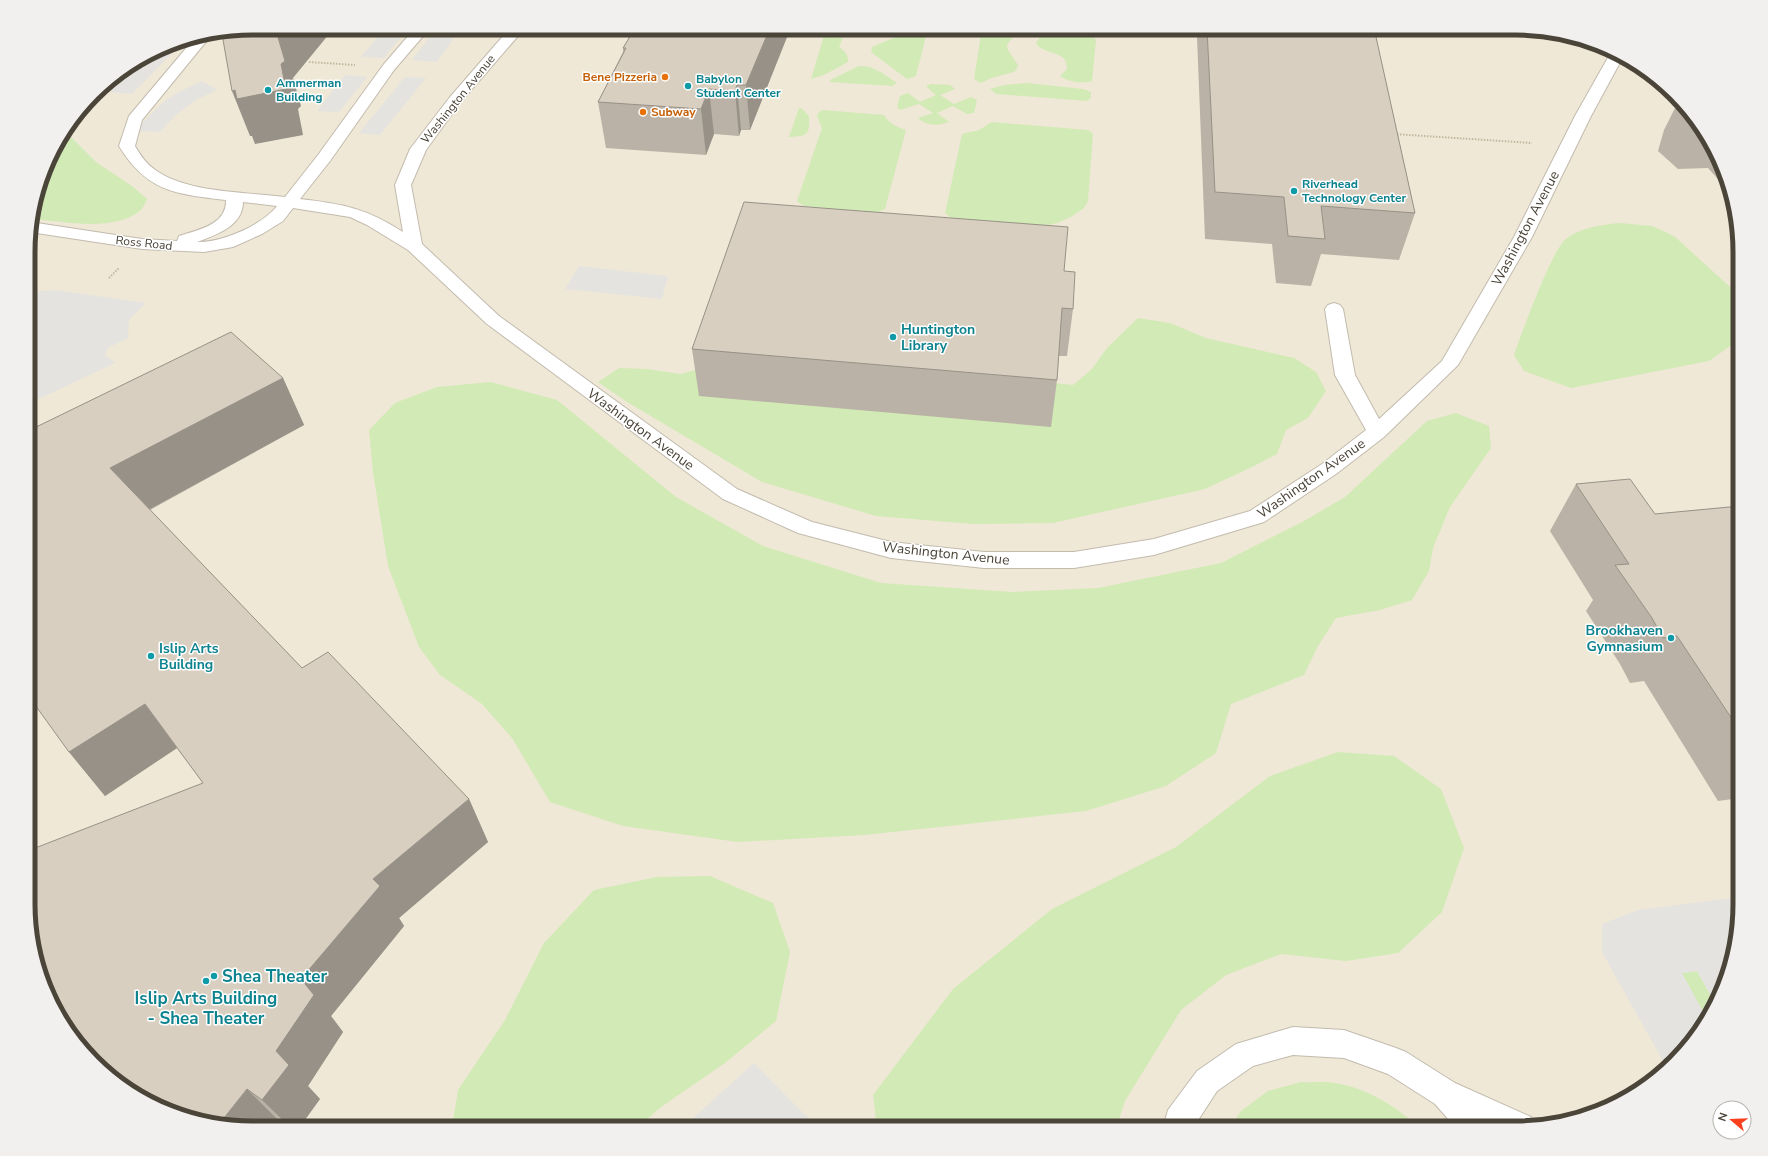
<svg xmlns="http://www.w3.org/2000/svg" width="1768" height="1156" font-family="'Nunito Sans',sans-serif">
<rect width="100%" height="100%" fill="#f6f3ec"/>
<!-- education -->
<polygon fill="#efe8d6" points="252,28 1516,28 1588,40 1641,66 1684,104 1710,140 1732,194 1740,238 1740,918 1728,976 1702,1029 1664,1072 1628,1098 1574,1120 1530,1128 252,1128 180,1116 127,1090 30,933 30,223 51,153 104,84 167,45"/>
<!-- green -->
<g fill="#d2eab5">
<polygon points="907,28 928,28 916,76 907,79 871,52 872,47 898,36"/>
<polygon points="982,28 1004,28 1015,34 1007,45 1008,50 1018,65 1017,69 1014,72 991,78 981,83 974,79"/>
<path d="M 1061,28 C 1076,28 1087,27 1096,40 L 1092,81 C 1083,84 1067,82 1060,76 L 1067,69 C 1068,49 1043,56 1036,43 L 1042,34 Z"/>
<path d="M 824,36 L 843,38 L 839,47 C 845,51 848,54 848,62 L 824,75 L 811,79 Z"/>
<path d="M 859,66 C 874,65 885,75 897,83 L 892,86 L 830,82 L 830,80 Z"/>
<polygon points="1027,83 1083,89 1091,92 1091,98 1087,101 996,94 990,89 1004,85"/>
<path d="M 931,84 L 950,85 L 955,89 L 940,95 L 954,104 L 971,97 L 977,100 L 974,113 L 967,114 L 953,106 L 937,113 L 949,122 C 939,126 926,126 918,118 L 933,113 L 919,104 L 900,110 L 897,107 L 900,96 L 908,93 L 920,102 L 936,95 L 926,86 Z"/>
<path d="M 799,108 L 801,108 L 809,116 C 810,136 807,136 789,137 Z"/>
<path d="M 823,110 L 884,115 C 888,123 897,127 906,130 L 885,209 L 876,213 L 804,206 L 797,201 L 822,128 L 817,116 L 819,112 Z"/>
<polygon points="992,122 1088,130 1093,134 1088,201 1084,208 1071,217 1057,223 1039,227 954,220 945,213 962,134 979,130"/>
<path d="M 71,127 L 71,137 L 96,162 L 132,186 L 147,199 C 145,203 143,208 141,210 C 114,233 63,221 31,219 L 51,153 Z"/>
<path d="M 1619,223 L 1652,226 L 1674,236 L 1740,296 L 1740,339 L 1709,361 L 1571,388 L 1524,371 L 1514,355 C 1522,333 1552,248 1567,238 C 1583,227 1601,225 1619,223 Z"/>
<polygon points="1138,318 1170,323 1206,338 1294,358 1316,372 1326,391 1308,418 1286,430 1277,454 1254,466 1205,489 1053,523 973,524 876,516 762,482 627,402 598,382 619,368 646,369 681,374 709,366 1054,383 1073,385 1091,370 1107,348"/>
<polygon points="491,382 557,400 676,497 763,546 881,583 1013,592 1098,588 1221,563 1304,521 1345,497 1427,421 1456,413 1489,426 1491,448 1450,507 1433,548 1429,571 1412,600 1380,610 1336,618 1318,646 1304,675 1231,704 1216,753 1166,786 1086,811 865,835 738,842 623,826 550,802 512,738 482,704 440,675 419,647 388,566 373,472 369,430 395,403 437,387"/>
<polygon points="1338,752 1394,756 1441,789 1464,848 1442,912 1398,953 1346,961 1281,954 1226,975 1181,1010 1125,1101 1116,1128 877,1128 873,1095 953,989 1052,909 1176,847 1270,776"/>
<polygon points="710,876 773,903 790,952 776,1021 725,1063 661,1107 637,1128 452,1128 458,1090 505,1020 544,943 594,890 657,877"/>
<polygon points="1697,971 1715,1003 1707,1019 1681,973"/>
<path d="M 1301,1082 C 1312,1083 1324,1081 1335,1083 C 1366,1088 1397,1106 1419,1128 L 1230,1128 L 1241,1111 L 1268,1091 Z"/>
</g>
<!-- parking -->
<g fill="#e5e3e0">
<polygon points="385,28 408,28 384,58 361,57"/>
<polygon points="437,28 461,28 437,62 412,60"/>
<polygon points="163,47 177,48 132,94 110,92 138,63"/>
<polygon points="345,75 367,77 339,112 317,111"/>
<polygon points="405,77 426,78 380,135 359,133"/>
<polygon points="202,81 217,90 196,100 176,115 160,132 136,131 149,116 166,100 179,92"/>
<polygon points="579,266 668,276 662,299 565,289"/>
<polygon points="55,290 146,303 129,320 128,338 108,348 105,355 115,363 30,403 30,292"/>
<polygon points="1740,897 1740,918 1728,976 1715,1003 1697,971 1682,973 1707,1019 1702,1029 1667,1068 1602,952 1602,924 1638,910"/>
<polygon points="754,1063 818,1128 682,1128"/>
</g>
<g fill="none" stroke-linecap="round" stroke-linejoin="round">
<defs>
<g id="minor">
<path d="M 415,28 L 430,28 L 394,70 L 330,161 L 300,199 C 343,204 366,208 403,232 L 395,185 L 410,149 L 450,97 L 510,28 L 525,28 L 460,103 L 426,150 L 411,185 L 422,244 L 499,316 L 737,489 L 812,522 L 891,542 L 984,552 L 1074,552 L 1154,539 L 1250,511 L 1322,464 L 1366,430 L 1335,375 L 1325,309 L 1328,305 L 1334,303 L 1340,305 L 1343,309 L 1355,375 L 1379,419 L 1442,361 L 1514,237 L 1575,116 L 1610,54 L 1611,52 L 1623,57 L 1591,116 L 1532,237 L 1458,365 L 1384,437 L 1336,474 L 1264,522 L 1154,555 L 1074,568 L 984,568 L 891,558 L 798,533 L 723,499 L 487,324 L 408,250 L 367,225 L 350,217 L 293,208 L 283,221 L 262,234 L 233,247 L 204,252 L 142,249 L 30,232 L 30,222 L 142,239 L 177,241 L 179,236 C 197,230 227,225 226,200 C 176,194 147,192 119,146 L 129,116 L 193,40 L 208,37 L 209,38 L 142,120 L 135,146 C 140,155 146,163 154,169 C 185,193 247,192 285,197 L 318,155 L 384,64 ZM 243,202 L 277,206 C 262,225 222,243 197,242 C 216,235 243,226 243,202 Z"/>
<path d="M 1579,39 L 1588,40 L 1607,50 C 1599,53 1584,46 1579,39 Z"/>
<polygon points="1293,1027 1344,1030 1396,1048 1406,1052 1455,1083 1531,1117 1535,1127 1456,1128 1435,1104 1388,1074 1344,1058 1293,1055 1253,1066 1217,1091 1193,1128 1163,1128 1168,1110 1197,1071 1236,1044"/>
</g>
</defs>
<!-- minor casing -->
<use href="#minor" stroke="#c2bbae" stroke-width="2"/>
<!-- path -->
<g stroke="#c4b79f" stroke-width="2" stroke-dasharray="1.5 1.5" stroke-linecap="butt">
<polyline points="309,62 355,65"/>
<polyline points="1394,134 1532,143"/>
<polyline points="109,278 119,268"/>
</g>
<!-- minor -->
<use href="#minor" fill="#fff" fill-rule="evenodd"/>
</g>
<!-- wall -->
<g fill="#bab2a6">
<polygon points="635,28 814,28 813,34 789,32 750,130 741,130 739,136 714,134 706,155 606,148 598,102 623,52 623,48"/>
<polygon points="1199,28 1374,28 1415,213 1399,260 1321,254 1311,286 1276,283 1272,244 1205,239 1197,37"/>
<polygon points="1679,100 1684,104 1710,140 1732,195 1708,168 1678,169 1658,151 1664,130"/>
<polygon points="1064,271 1073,309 1067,356 1059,356 1057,380 1051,427 699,396 692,349"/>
<polygon points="283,378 304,425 150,510 302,668 469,799 488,842 399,918 404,926 331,1016 343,1032 308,1086 320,1099 299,1128 289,1128 281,1123 33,901 203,783 177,748 105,796 69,752 30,430"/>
<polygon points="1576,484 1655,514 1740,506 1740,798 1718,801 1644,681 1630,683 1620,664 1586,611 1593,600 1550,531"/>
</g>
<!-- shaded-wall -->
<g fill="#979187">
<polygon points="283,28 334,28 293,78 301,106 298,109 303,135 255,144 252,136 250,136 232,91 235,90 281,64 277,34"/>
<polygon points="770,28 789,28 789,32 750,130 746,85"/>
<polygon points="812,28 814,28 813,34"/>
<polygon points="737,85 741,130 739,136 735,91"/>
<polygon points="709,89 714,134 706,155 701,109"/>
<polygon points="283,378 304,425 139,515 110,468"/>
<polygon points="145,704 177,748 105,796 69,752"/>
<polygon points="469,799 488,842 399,918 404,926 331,1016 343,1032 308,1086 320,1099 299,1128 291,1128 262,1100 276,1051 301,979 373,879"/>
<polygon points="247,1089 281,1123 276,1128 252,1128 220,1123"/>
</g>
<!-- building -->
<g fill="#d8cfc1" stroke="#979187">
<polygon points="252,28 283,28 277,34 285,61 281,64 286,89 237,99 235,90 232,91 222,34"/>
<polygon points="635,28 770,28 746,85 737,85 735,91 709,89 701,109 598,102 626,48 623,48"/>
<polygon points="1207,28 1374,28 1415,213 1321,206 1325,239 1288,236 1284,197 1215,192"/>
<polygon points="1682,102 1684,104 1693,116 1681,105"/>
<polygon points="744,202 1068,227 1064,271 1075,272 1073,309 1062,308 1057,380 692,349"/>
<polygon points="231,332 283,378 110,468 302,668 328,652 469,799 373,879 380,886 301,979 314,995 276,1051 289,1065 262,1100 247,1089 220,1123 180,1116 127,1090 84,1052 58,1016 30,933 30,903 33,901 30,875 30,850 203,783 145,704 69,752 30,698 30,430"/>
<polygon points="1630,479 1655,514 1740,506 1740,731 1677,636 1663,638 1652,618 1615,565 1629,564 1576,484"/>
</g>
<!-- markers -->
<g fill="#e8710a" stroke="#fff" stroke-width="1.5">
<circle cx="665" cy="77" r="4"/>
<circle cx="643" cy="112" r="4"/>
</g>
<g fill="#0f9aa8" stroke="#fff" stroke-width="1.5">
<circle cx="688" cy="86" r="4"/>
<circle cx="268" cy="90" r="4"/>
<circle cx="1294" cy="191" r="4"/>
<circle cx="893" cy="337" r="4"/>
<circle cx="1671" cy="638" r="4"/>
<circle cx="151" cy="656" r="4"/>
<circle cx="214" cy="976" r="4"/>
<circle cx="206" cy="981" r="4"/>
</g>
<g text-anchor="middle" stroke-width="3" stroke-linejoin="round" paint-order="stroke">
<!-- far-food labels -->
<g font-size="12" font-weight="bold" fill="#c56008" stroke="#fff" text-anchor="end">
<text x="657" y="81">Bene Pizzeria</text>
<text x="651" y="116" text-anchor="start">Subway</text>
</g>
<!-- far-culture labels -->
<g font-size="12" font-weight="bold" fill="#0d838f" stroke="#fff" text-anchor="start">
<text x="696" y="83">Babylon<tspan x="696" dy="14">Student Center</tspan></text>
<text x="276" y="87">Ammerman<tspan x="276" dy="14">Building</tspan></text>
<text x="1302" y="188">Riverhead<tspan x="1302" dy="14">Technology Center</tspan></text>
</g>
<!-- far-street labels -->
<g font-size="12" fill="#4b4439" stroke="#fff">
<text transform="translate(458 99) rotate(-51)" y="4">Washington Avenue</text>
<text transform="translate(144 243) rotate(6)" y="4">Ross Road</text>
</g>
<!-- street labels -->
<g font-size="14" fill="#4b4439" stroke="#fff">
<text transform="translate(1525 228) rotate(-62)" y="5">Washington Avenue</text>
<text transform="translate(641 429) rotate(36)" y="5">Washington Avenue</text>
<text transform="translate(1311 478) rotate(-35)" y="5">Washington Avenue</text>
<text transform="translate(946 553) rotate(6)" y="5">Washington Avenue</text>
</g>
<!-- culture labels -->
<g font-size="14" font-weight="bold" fill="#0d838f" stroke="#fff" text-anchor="start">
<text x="901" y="334">Huntington<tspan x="901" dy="16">Library</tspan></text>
<text x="1663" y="635" text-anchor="end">Brookhaven<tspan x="1663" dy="16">Gymnasium</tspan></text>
<text x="159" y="653">Islip Arts<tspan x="159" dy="16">Building</tspan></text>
</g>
<!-- near-culture labels -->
<g font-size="17" font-weight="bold" fill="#0d838f" stroke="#fff" text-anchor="start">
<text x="222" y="982">Shea Theater</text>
<text x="206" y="1004" text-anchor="middle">Islip Arts Building<tspan x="206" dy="20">- Shea Theater</tspan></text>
</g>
</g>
<!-- crop -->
<path d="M0 0H1768V1156H0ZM252 35H1516A217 217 0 0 1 1733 252V904A217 217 0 0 1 1516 1121H252A217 217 0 0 1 35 904V252A217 217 0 0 1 252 35Z" fill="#f1f0ef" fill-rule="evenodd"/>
<path fill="none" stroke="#4b4439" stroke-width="5" d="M252 35H1516A217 217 0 0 1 1733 252V904A217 217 0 0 1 1516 1121H252A217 217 0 0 1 35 904V252A217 217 0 0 1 252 35Z"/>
<!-- north arrow -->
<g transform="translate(1732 1120) rotate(289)"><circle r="19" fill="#ffffff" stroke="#b7b4b0"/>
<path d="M0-3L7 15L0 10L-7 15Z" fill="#fc3f1d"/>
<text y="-6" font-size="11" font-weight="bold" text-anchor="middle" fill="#4b4439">N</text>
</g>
</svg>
